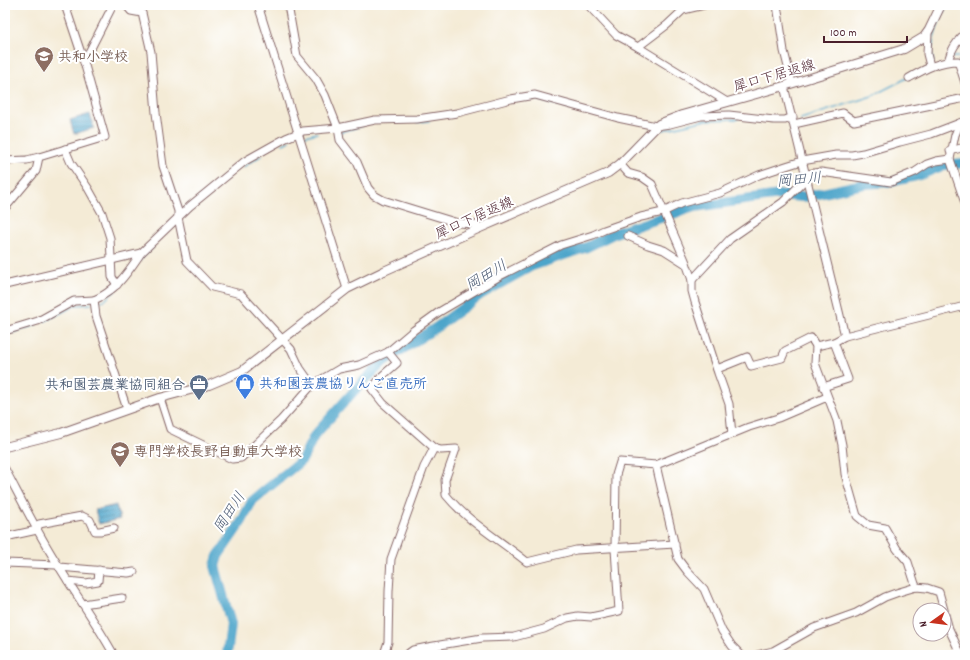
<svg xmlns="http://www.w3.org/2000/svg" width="970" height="660" font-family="Dekko,'Klee One',sans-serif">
<defs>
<pattern id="water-rules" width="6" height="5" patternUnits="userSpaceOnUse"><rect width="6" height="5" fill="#4ea5ca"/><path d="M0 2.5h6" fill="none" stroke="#4386a4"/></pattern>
</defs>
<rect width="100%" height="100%" fill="#fff"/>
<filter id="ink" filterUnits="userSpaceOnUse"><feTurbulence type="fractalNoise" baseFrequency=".025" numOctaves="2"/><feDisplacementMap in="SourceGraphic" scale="8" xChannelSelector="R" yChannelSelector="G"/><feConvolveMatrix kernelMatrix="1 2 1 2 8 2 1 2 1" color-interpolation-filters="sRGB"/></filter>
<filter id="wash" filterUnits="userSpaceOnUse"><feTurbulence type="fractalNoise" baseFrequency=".012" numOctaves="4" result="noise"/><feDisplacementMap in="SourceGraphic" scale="16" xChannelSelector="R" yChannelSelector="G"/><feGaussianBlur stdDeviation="0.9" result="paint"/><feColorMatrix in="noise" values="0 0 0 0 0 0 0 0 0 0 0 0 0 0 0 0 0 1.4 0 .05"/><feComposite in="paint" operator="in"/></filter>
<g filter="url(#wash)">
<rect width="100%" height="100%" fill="#f4ebd6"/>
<!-- water -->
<g fill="url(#water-rules)" stroke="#4c627a">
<polygon points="90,114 94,128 74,134 70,120"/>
<polygon points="116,505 120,519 99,524 95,510"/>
</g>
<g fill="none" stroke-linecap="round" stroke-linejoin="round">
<!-- stream -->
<g stroke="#4ea5ca" stroke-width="1.5">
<polyline points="952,57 965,57"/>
<path d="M 933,62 C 929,43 938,22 947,5"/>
<polyline points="527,100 534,99 585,112"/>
<polyline points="801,119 872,96 907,78"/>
<polyline points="417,122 429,121"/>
<polyline points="663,130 706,120 738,119"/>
<polyline points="340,132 362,126"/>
<polyline points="305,136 317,133"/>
<polyline points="283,144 290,141"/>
<polyline points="243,167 262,155"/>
<polyline points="140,260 153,247"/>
<polyline points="99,302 105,300 115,291"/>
<polyline points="45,321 76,305 91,304"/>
<polyline points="11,333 36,325"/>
</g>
<!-- river -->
<polyline stroke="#4ea5ca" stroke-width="10" points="227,655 231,624 215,566 218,556 242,521 252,501 302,460 314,436 354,391 384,361 437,327 480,295 532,266 587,247 615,233 694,207 780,195 803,197 814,195 863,184 891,182 917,176 944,165 965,163"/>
</g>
</g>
<g filter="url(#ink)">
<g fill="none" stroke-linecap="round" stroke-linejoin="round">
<defs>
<g id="minor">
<polyline points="126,5 131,11 142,13 151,52 156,113 163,166 178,211 178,217 187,261 212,287 241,294 291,349 300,368 312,385"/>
<polyline points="258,5 347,289"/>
<polyline points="288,5 297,56 316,79 325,95 338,128 340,140 357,162 368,188 374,195 383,200 458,223 473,224 480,228"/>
<polyline points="588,5 616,35 638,47 727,102"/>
<polyline points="777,5 784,51 792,83"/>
<polyline points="928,32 927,54 930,66"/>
<polyline points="638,47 667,25 683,10 704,5"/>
<path d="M 948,61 C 951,49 957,41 965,33"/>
<polyline points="84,62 113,5"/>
<path d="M 909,78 C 925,69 939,61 958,61 L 965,83"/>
<polyline points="784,86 845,336"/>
<polyline points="960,123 955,135 950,159 965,203"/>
<polyline points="794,124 843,113 854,121 965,98"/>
<polyline points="65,149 71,163 88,188 102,213 110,238 112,277 117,285"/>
<polyline points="950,151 965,147"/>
<polyline points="5,161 27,160 39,157 105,137 84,62 65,5"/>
<polyline points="620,164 628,173 642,177 652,184 685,260 692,280 692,291 695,302 718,373 729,404 732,434"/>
<polyline points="806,174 821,172 891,182 915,172 927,164 936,161 950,159"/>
<polyline points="5,208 36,171 39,157"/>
<polyline points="628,236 648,245 664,250 686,264"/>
<polyline points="692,280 730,239 783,202 807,178"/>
<polyline points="5,285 141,253 190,206 245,161 286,138 303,131 338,128 375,120 417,119 457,113 511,99 535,95 618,118 656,126 670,124 701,116 729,115 774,120 785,120 793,117"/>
<path d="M 94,300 C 116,291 128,272 141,253"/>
<polyline points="5,331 38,321 74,301 94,300 96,316 127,409"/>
<polyline points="816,346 834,342 845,336 965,306"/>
<path d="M 388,352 L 397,363 L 382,376 L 372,389 L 383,403 L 434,448 L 441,450 L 456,449 L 445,480 L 446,495 C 468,522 500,540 527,562 L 576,550 L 675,544"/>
<polyline points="717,369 747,357 751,366 782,358 785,351 811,338 816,346 815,363 837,421 842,445 845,474 857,516 868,525 885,528 897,549 908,562 916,587"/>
<polyline points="823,387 848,379 834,342"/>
<polyline points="160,398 170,429 232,459 241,458 281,420 312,385 339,369 359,365 388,352 414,330 439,312 500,276 561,245 593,235 604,230 641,217 663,212 682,203 720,193 759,175 786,166 802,161 836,155 852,155 863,153 900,142 931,134 965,121"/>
<polyline points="656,465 678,559 687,571 704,589 722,631 732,646 741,655"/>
<path d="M 5,469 C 22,501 38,534 58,565 C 76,595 97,624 114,655"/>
<polyline points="5,537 37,530 39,524 82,516 90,520 95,531 100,531 114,528"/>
<polyline points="5,563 57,565"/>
<polyline points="59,567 128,573 134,572"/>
<polyline points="68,581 86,583 98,581 99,570"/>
<polyline points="83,604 122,598"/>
<polyline points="944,611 949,629 961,655"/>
<polyline points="385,655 385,651 388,642 389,591 391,559 424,467 434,448"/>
<polyline points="406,655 413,650 428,647 482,638 514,637 544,629 567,618 578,616 591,617 619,611 615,549 616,475 620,462 656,465 749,427 778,418 827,397"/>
<polyline points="757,655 773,651 814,628 856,613 885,597 896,593 916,587 927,588 939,592 944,610"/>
</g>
<polyline id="major" points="5,447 61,433 160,398 209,385 242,371 347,289 384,271 480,228 608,173 620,164 659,124 682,115 784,86 904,49 924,37 929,30 941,5"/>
</defs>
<!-- minor casing -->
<use href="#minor" stroke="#866667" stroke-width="9"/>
<!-- major casing -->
<use href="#major" stroke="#866667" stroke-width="10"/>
<!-- minor -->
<use href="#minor" stroke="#fff" stroke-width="7"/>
<!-- major -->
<use href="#major" stroke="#fff" stroke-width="8"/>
</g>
</g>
<!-- icons -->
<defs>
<symbol id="school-pin" viewBox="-11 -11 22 30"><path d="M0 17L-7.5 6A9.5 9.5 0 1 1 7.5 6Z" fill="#8d6e63" stroke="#fff"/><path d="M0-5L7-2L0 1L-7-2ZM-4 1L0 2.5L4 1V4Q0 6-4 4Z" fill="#fff"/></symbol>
<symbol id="shop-pin" viewBox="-11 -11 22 30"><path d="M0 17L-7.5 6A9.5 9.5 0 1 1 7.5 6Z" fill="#3f7fe0" stroke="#fff"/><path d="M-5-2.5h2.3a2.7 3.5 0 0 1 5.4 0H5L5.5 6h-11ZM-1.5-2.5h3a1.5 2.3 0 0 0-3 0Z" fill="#fff"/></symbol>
<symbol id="office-pin" viewBox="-11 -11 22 30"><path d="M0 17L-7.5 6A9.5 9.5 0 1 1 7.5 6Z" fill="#5c6f8a" stroke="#fff"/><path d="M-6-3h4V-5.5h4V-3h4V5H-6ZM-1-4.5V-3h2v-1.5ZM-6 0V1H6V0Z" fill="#fff"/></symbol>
<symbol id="university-pin" viewBox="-11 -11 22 30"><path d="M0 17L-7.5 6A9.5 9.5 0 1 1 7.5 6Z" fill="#8d6e63" stroke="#fff"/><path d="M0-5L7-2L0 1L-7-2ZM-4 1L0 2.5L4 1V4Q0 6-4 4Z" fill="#fff"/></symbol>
</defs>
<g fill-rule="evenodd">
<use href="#school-pin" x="33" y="45" width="22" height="30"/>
<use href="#shop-pin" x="234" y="372" width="22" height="30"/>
<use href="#office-pin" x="188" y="373" width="22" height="30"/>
<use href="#university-pin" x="109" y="440" width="22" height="30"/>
</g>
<g text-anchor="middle" stroke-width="4" stroke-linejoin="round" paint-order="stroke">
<!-- education labels -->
<g font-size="14" font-weight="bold" fill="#785e54" stroke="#fff" text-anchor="start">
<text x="58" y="61">共和小学校</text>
<text x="134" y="456">専門学校長野自動車大学校</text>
</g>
<!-- street labels -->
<g font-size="14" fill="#4a1f2b" stroke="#fff">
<text transform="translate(774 75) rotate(-16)" y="5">犀口下居返線</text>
<text transform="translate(474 217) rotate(-24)" y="5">犀口下居返線</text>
</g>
<!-- shop labels -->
<g font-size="14" font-weight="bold" fill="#366cbe" stroke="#fff" text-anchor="start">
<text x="259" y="388">共和園芸農協りんご直売所</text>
</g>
<!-- service labels -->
<g font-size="14" font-weight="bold" fill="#4e5e75" stroke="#fff" text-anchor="end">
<text x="185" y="389">共和園芸農業協同組合</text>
</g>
<!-- water labels -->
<g font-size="15" font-style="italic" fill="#4c5b73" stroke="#fff">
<text transform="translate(799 179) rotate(-5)" y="5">岡田川</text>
<text transform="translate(486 275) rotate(-31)" y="5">岡田川</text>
<text transform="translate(229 512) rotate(-57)" y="5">岡田川</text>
</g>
</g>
<!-- margin -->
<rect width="970" height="660" fill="none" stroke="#fff" stroke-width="20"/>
<!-- north arrow -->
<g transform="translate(932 622) rotate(256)"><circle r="19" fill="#ffffff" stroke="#b7a5aa"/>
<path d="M0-3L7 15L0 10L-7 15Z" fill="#c8321e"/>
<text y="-6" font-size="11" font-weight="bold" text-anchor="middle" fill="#4a1f2b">N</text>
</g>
<!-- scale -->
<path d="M824 36v6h83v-6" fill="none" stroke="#4a1f2b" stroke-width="2"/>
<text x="830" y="36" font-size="12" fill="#4a1f2b" stroke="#ffffff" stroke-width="3" paint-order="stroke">100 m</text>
</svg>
